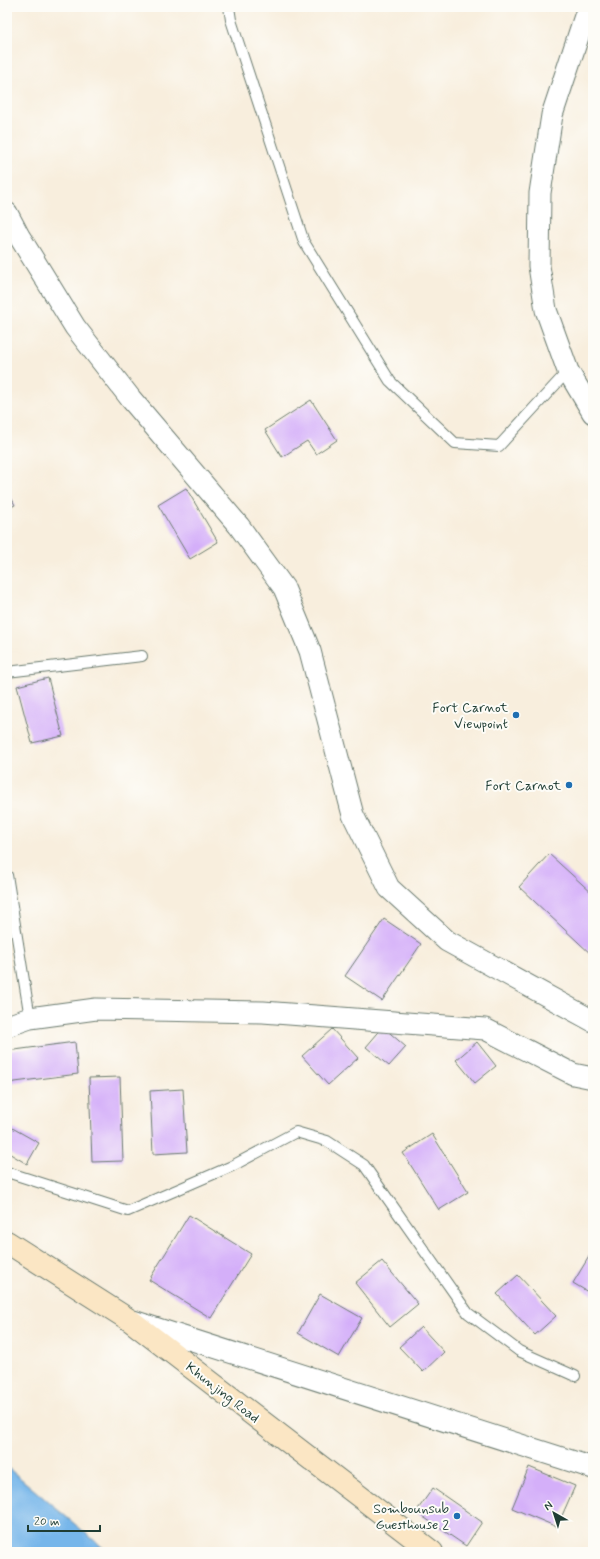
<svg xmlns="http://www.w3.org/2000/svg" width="600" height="1559" font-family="Mynerve,sans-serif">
<rect width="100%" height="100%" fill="#fdfcf7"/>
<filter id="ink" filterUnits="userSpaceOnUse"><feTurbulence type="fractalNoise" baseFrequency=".025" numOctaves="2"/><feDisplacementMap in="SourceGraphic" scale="8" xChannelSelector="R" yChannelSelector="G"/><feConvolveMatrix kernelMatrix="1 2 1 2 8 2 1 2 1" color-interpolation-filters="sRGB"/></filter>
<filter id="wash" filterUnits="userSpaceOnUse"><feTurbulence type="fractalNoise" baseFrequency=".012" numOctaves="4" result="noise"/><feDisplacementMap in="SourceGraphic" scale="16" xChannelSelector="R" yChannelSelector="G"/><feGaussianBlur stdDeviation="0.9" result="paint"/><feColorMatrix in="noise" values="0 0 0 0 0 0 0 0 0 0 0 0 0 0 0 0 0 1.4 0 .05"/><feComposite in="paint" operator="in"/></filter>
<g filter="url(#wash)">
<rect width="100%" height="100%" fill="#f8eedd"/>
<!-- water -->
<polygon fill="#76b6ea" stroke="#4a7a8f" points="7,1467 108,1552 7,1552"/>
<g id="blocks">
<!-- building -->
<g fill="#d4aff9">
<polygon points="311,400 337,440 316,454 307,441 282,457 265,430"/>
<polygon points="186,488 218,542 190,559 158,505"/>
<polygon points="7,490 15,505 7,509"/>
<polygon points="48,678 63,736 32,743 17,686"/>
<polygon points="549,854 593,894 593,956 519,887"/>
<polygon points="384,919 421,944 382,1001 345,976"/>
<polygon points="383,1027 406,1047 389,1066 366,1047"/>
<polygon points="332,1029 358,1058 328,1085 302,1056"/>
<polygon points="75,1042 78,1074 7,1083 7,1051"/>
<polygon points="477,1042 496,1066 475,1083 456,1060"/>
<polygon points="120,1077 123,1161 92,1162 89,1078"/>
<polygon points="183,1089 187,1152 153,1154 150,1091"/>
<polygon points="7,1125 39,1143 27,1164 7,1152"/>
<polygon points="432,1134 468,1192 439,1210 403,1153"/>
<polygon points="189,1215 251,1254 211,1318 149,1280"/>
<polygon points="593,1250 593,1295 573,1283"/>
<polygon points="382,1261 418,1304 390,1327 355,1283"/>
<polygon points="518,1275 556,1316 535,1335 497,1294"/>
<polygon points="320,1294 362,1318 339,1357 298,1333"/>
<polygon points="421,1327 444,1352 423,1372 399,1347"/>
<polygon points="529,1467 575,1486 557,1527 512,1508"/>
<polygon points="433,1488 482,1522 466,1546 416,1512"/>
</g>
</g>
</g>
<g filter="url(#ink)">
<use href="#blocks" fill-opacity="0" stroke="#6b7b6f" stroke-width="1"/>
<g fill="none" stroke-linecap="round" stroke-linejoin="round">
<defs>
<g id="lane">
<polyline points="229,7 231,20 304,242 390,381 455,443 499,446 568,371"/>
<polyline points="7,672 142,656"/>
<polyline points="7,875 30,1018"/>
<polyline points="7,1172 128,1211 232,1166 296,1132 327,1141 364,1165 468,1313 519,1351 575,1376"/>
</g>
<g id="street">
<polyline points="588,7 552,115 540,193 539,266 546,310 568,371 593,413"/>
<polyline points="7,213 19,236 75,327 131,399 239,526 284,588 310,651 353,815 389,888 447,941 593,1021"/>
<polyline points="7,1026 30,1018 96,1009 263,1012 485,1029 573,1074 593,1078"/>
<polyline points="133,1321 593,1468"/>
</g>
<polyline id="secondary" points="7,1242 131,1321 432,1552"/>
</defs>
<!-- lane casing -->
<use href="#lane" stroke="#6b7b6f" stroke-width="12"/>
<!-- street casing -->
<use href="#street" stroke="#6b7b6f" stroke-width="23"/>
<!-- secondary casing -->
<use href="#secondary" stroke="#6b7b6f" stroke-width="24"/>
<!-- lane -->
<use href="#lane" stroke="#fff" stroke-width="10"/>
<!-- street -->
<use href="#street" stroke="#fff" stroke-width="21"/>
<!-- secondary -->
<use href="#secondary" stroke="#fbe6c4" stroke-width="22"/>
</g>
</g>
<!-- markers -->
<g fill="#1f6fb2" stroke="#fdfcf7" stroke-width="1.5">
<circle cx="516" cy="715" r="4"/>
<circle cx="569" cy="785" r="4"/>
<circle cx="457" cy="1516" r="4"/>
</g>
<g text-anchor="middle" stroke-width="4" stroke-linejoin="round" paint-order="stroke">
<!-- poi labels -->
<g font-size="14" fill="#1f3d34" stroke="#fdfcf7" text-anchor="end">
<text x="508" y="712">Fort Carnot<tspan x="508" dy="16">Viewpoint</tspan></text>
<text x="561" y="790">Fort Carnot</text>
<text x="449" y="1513">Sombounsub<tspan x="449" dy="16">Guesthouse 2</tspan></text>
</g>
<!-- street labels -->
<g font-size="14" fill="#1f3d34" stroke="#fdfcf7">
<text transform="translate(223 1392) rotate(38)" y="5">Khunjing Road</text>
</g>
</g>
<!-- margin -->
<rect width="600" height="1559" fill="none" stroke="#fdfcf7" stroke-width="24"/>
<!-- north arrow -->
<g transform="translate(554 1513) rotate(321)" stroke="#fdfcf7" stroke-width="3" paint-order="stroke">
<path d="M0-3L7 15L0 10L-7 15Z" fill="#1f3d34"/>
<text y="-6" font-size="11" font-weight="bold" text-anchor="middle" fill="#1f3d34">N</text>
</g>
<!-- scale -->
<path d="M28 1525v6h72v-6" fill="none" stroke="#1f3d34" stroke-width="2"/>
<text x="34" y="1525" font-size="12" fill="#1f3d34" stroke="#fdfcf7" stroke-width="3" paint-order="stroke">20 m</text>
</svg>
